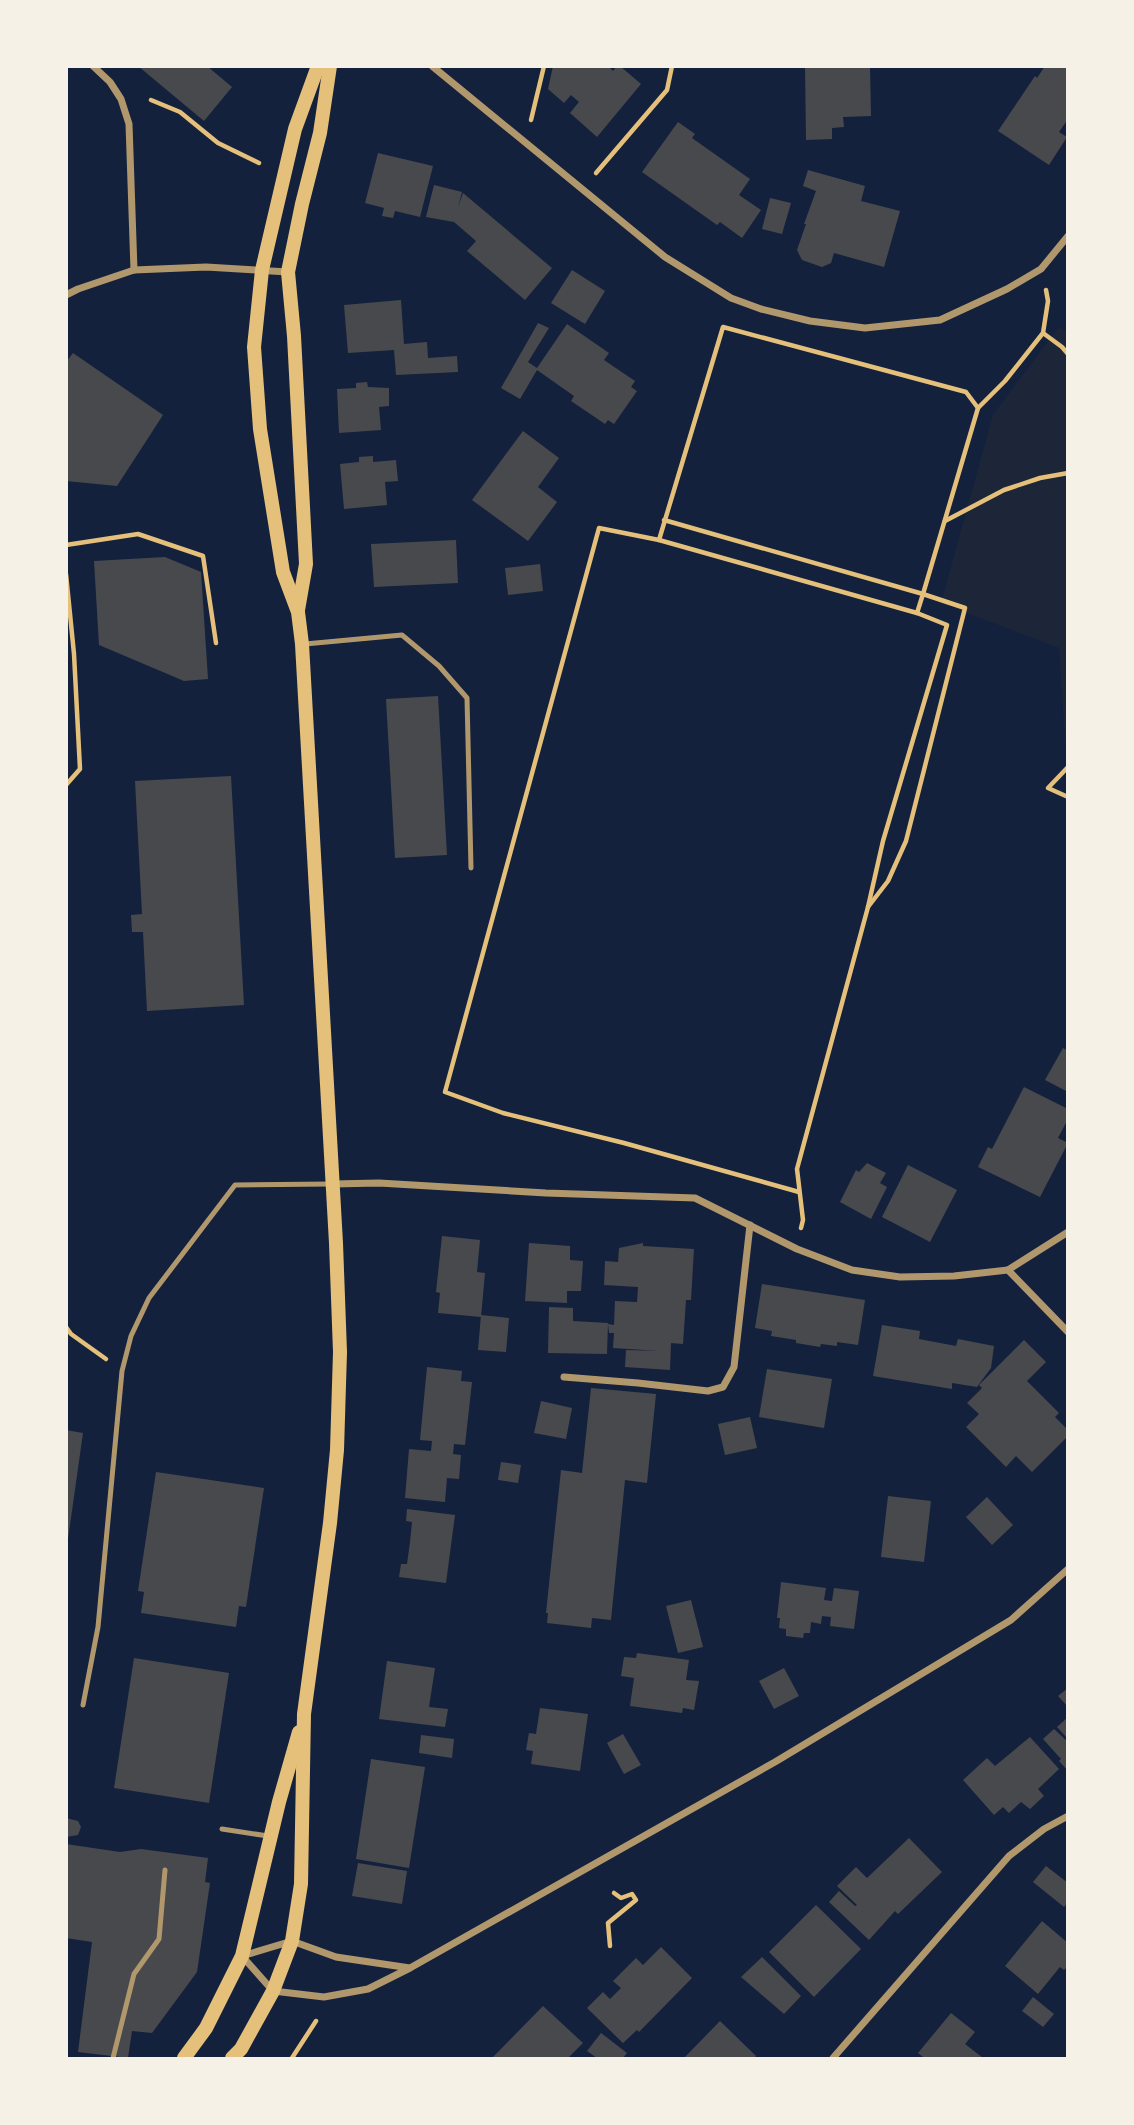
<svg xmlns="http://www.w3.org/2000/svg" width="1134" height="2125" font-family="Rubik,sans-serif">
<rect width="100%" height="100%" fill="#14213d"/>
<!-- green -->
<polygon fill="#1d2539" points="1058,328 1067,331 1067,766 1059,648 941,603 993,415"/>
<!-- building -->
<g fill="#48494c">
<polygon points="138,66 207,66 232,87 204,121"/>
<polygon points="553,66 608,66 613,71 617,66 620,66 641,84 597,137 570,113 579,102 571,95 564,103 548,89"/>
<polygon points="805,66 870,66 871,116 843,117 844,127 832,128 832,139 806,140"/>
<polygon points="1045,66 1068,66 1068,119 1059,132 1067,137 1049,165 998,131 1035,76 1037,78"/>
<polygon points="678,122 695,134 692,138 750,179 739,195 761,210 742,238 720,222 717,225 642,172"/>
<polygon points="378,153 433,166 420,217 395,211 393,218 382,216 384,208 365,203"/>
<polygon points="808,170 865,186 861,201 900,211 884,267 834,253 831,263 822,267 802,260 797,250 806,224 804,224 816,191 803,186"/>
<polygon points="434,185 462,192 458,207 463,193 552,268 525,300 467,251 476,241 454,222 426,217"/>
<polygon points="770,198 791,203 782,234 762,229"/>
<polygon points="572,270 605,291 585,324 551,303"/>
<polygon points="401,300 404,344 427,342 428,358 457,356 458,372 396,375 394,350 348,353 344,305"/>
<polygon points="538,323 549,328 528,362 537,368 567,324 609,353 604,360 635,381 631,387 637,391 614,424 608,420 605,424 571,401 574,396 537,370 520,399 501,388"/>
<polygon points="73,353 163,415 117,486 66,481 66,362"/>
<polygon points="367,382 368,387 389,388 389,406 379,407 381,430 339,433 337,389 356,388 356,383"/>
<polygon points="523,431 559,458 538,487 557,502 528,541 472,500"/>
<polygon points="373,456 373,462 396,460 398,481 385,482 387,505 344,509 340,464 359,462 359,457"/>
<polygon points="456,540 458,583 374,587 371,544"/>
<polygon points="165,557 201,572 208,679 184,681 99,645 94,561"/>
<polygon points="540,564 543,591 508,595 505,568"/>
<polygon points="438,696 447,855 395,858 386,699"/>
<polygon points="231,776 244,1005 147,1011 143,932 132,932 131,915 142,914 135,781"/>
<polygon points="1063,1048 1068,1051 1068,1092 1045,1080"/>
<polygon points="1024,1087 1068,1109 1068,1119 1058,1138 1068,1143 1040,1197 978,1167 988,1147 992,1149"/>
<polygon points="867,1163 886,1173 880,1183 887,1187 871,1219 840,1202 856,1170 859,1172"/>
<polygon points="908,1165 957,1190 930,1242 882,1217"/>
<polygon points="442,1236 480,1240 477,1272 485,1273 481,1317 438,1313 440,1293 436,1292"/>
<polygon points="529,1243 570,1246 570,1260 583,1261 581,1291 567,1291 567,1303 525,1301"/>
<polygon points="643,1243 643,1246 694,1249 691,1300 686,1300 683,1344 671,1343 670,1370 625,1367 626,1350 659,1351 613,1348 614,1333 609,1333 608,1324 614,1325 615,1301 637,1302 638,1287 604,1285 605,1261 618,1262 619,1248"/>
<polygon points="762,1284 865,1300 858,1345 837,1342 837,1346 821,1344 820,1347 796,1343 796,1340 771,1336 772,1331 755,1328"/>
<polygon points="549,1307 573,1308 573,1321 608,1323 607,1354 548,1353"/>
<polygon points="481,1315 509,1318 506,1352 478,1350"/>
<polygon points="882,1325 920,1331 919,1339 956,1346 958,1339 994,1346 991,1368 977,1387 952,1383 952,1389 873,1376"/>
<polygon points="1024,1340 1046,1362 1027,1381 1059,1413 1055,1417 1068,1430 1068,1436 1032,1472 1016,1456 1006,1467 966,1427 979,1414 967,1403 982,1388 979,1385"/>
<polygon points="427,1367 462,1371 461,1381 472,1382 465,1445 454,1444 453,1454 461,1455 459,1479 447,1478 445,1502 405,1498 409,1449 431,1451 432,1441 420,1440"/>
<polygon points="767,1369 832,1379 824,1428 759,1417"/>
<polygon points="591,1388 656,1394 647,1483 625,1480 611,1620 592,1618 591,1628 547,1623 548,1613 546,1613 561,1470 582,1473"/>
<polygon points="541,1401 572,1408 566,1439 534,1433"/>
<polygon points="750,1417 757,1448 725,1455 718,1424"/>
<polygon points="66,1430 83,1433 68,1539 66,1539"/>
<polygon points="501,1462 521,1465 518,1483 498,1480"/>
<polygon points="156,1472 264,1488 246,1607 239,1606 236,1627 141,1613 144,1592 138,1591"/>
<polygon points="888,1496 931,1501 924,1562 881,1557"/>
<polygon points="987,1497 1013,1525 992,1545 966,1517"/>
<polygon points="407,1509 455,1515 446,1583 399,1577 401,1564 407,1564 410,1542 412,1522 406,1521"/>
<polygon points="781,1582 826,1588 824,1600 832,1601 834,1588 859,1591 854,1629 830,1626 831,1617 822,1616 821,1624 811,1622 810,1633 804,1633 803,1638 786,1636 786,1629 779,1628 780,1618 777,1618"/>
<polygon points="691,1600 703,1647 678,1653 666,1606"/>
<polygon points="637,1653 689,1660 686,1680 699,1681 694,1710 683,1708 682,1713 630,1706 634,1678 621,1676 624,1657 636,1658"/>
<polygon points="134,1658 229,1673 209,1803 114,1788"/>
<polygon points="387,1661 435,1668 429,1707 448,1709 445,1727 379,1719"/>
<polygon points="784,1668 799,1696 774,1709 759,1681"/>
<polygon points="1068,1688 1068,1707 1058,1696"/>
<polygon points="540,1708 588,1714 580,1771 531,1764 533,1751 526,1750 529,1733 536,1734"/>
<polygon points="1068,1717 1068,1739 1057,1727"/>
<polygon points="1054,1729 1068,1742 1068,1771 1059,1761 1061,1759 1043,1739"/>
<polygon points="623,1734 641,1765 624,1774 607,1743"/>
<polygon points="421,1735 454,1739 452,1758 419,1753"/>
<polygon points="1030,1737 1059,1769 1038,1789 1044,1796 1030,1809 1021,1802 1009,1813 1003,1807 994,1815 963,1780 987,1758 995,1766"/>
<polygon points="371,1759 425,1767 409,1868 356,1859"/>
<polygon points="66,1818 78,1821 81,1827 78,1835 66,1837"/>
<polygon points="909,1838 942,1872 898,1914 895,1911 869,1940 829,1902 839,1891 855,1906 857,1905 837,1886 856,1867 867,1878"/>
<polygon points="66,1844 120,1852 141,1849 208,1858 205,1882 210,1883 197,1972 152,2033 132,2031 128,2058 78,2052 92,1942 66,1938"/>
<polygon points="358,1863 407,1871 402,1904 352,1896"/>
<polygon points="1046,1866 1068,1883 1068,1902 1064,1907 1033,1882"/>
<polygon points="816,1905 861,1949 814,1997 769,1952"/>
<polygon points="1042,1921 1068,1943 1068,1966 1064,1970 1060,1967 1038,1994 1005,1966"/>
<polygon points="661,1947 692,1978 639,2032 637,2030 623,2043 587,2008 603,1992 610,1999 621,1988 613,1981 636,1958 643,1965"/>
<polygon points="762,1957 801,1996 784,2014 741,1977"/>
<polygon points="1033,1997 1054,2014 1043,2027 1022,2011"/>
<polygon points="543,2006 583,2043 568,2058 492,2058"/>
<polygon points="951,2013 975,2032 965,2044 983,2058 922,2058 923,2057 918,2053"/>
<polygon points="720,2021 756,2056 754,2058 684,2058"/>
<polygon points="601,2033 627,2053 623,2058 597,2058 587,2051"/>
</g>
<g fill="none" stroke-linecap="round" stroke-linejoin="round">
<!-- path -->
<g stroke="#e5c07b" stroke-width="4.5">
<polyline points="151,100 180,112 218,143 259,163"/>
<polyline points="531,120 544,66"/>
<polyline points="596,173 667,90 672,66"/>
<polyline points="1043,333 1062,347 1068,354"/>
<polyline points="978,408 1005,381 1043,333 1048,301 1046,290"/>
<polyline points="664,520 923,594 917,613"/>
<polyline points="945,521 1004,490 1040,478 1068,473"/>
<polyline points="659,540 723,327 966,392 978,408 923,594 965,608 906,841 888,881 868,907 797,1169 803,1220 801,1228"/>
<polyline points="66,545 138,534 203,556 216,643"/>
<polyline points="66,574 74,654 80,769 66,785"/>
<polyline points="1068,767 1048,788 1068,797"/>
<polyline points="799,1192 624,1143 503,1113 445,1092 599,528 659,540 917,613 947,625 883,841 868,907"/>
<polyline points="66,1327 71,1334 106,1359"/>
<polyline points="610,1946 608,1923 636,1900 632,1894 621,1898 614,1893"/>
<polyline points="292,2058 316,2021"/>
</g>
<!-- service -->
<g stroke="#b1986c" stroke-width="5">
<polyline points="305,644 402,635 439,666 467,698 471,868"/>
<polyline points="83,1705 98,1627 122,1371 131,1336 149,1298 235,1185 330,1184"/>
<polyline points="222,1829 268,1836"/>
<polyline points="113,2058 134,1974 159,1939 165,1870"/>
</g>
<!-- minor -->
<g stroke="#b1986c" stroke-width="7">
<polyline points="93,66 110,82 121,99 129,124 134,270"/>
<polyline points="432,66 665,257 731,298 761,309 810,321 865,328 940,320 1007,289 1041,269 1068,236"/>
<polyline points="66,295 78,289 134,270 206,267 288,272"/>
<polyline points="333,1184 379,1183 546,1193 695,1198 797,1249 852,1270 900,1277 954,1276 1008,1270 1068,1332"/>
<polyline points="1008,1270 1068,1232"/>
<polyline points="564,1377 638,1383 708,1391 723,1387 734,1367 750,1225"/>
<polyline points="410,1968 336,1957 292,1941 242,1956 273,1991 324,1997 368,1989 410,1968 775,1762 1011,1620 1068,1569"/>
<polyline points="833,2058 1009,1856 1044,1829 1068,1816"/>
</g>
<!-- secondary -->
<g stroke="#e5c07b" stroke-width="14">
<polyline points="298,610 306,564 294,336 288,272 302,204 320,133 330,66"/>
<polyline points="184,2058 206,2028 242,1956 279,1802 299,1732"/>
<polyline points="232,2058 241,2049 273,1991 292,1941 301,1884 304,1714 330,1523 337,1450 340,1352 336,1243 302,644 298,612 283,572 260,429 254,347 262,270 295,129 318,66"/>
</g>
</g>
<!-- border -->
<rect width="1134" height="2125" fill="none" stroke="#f6f1e7" stroke-width="136"/>
</svg>
